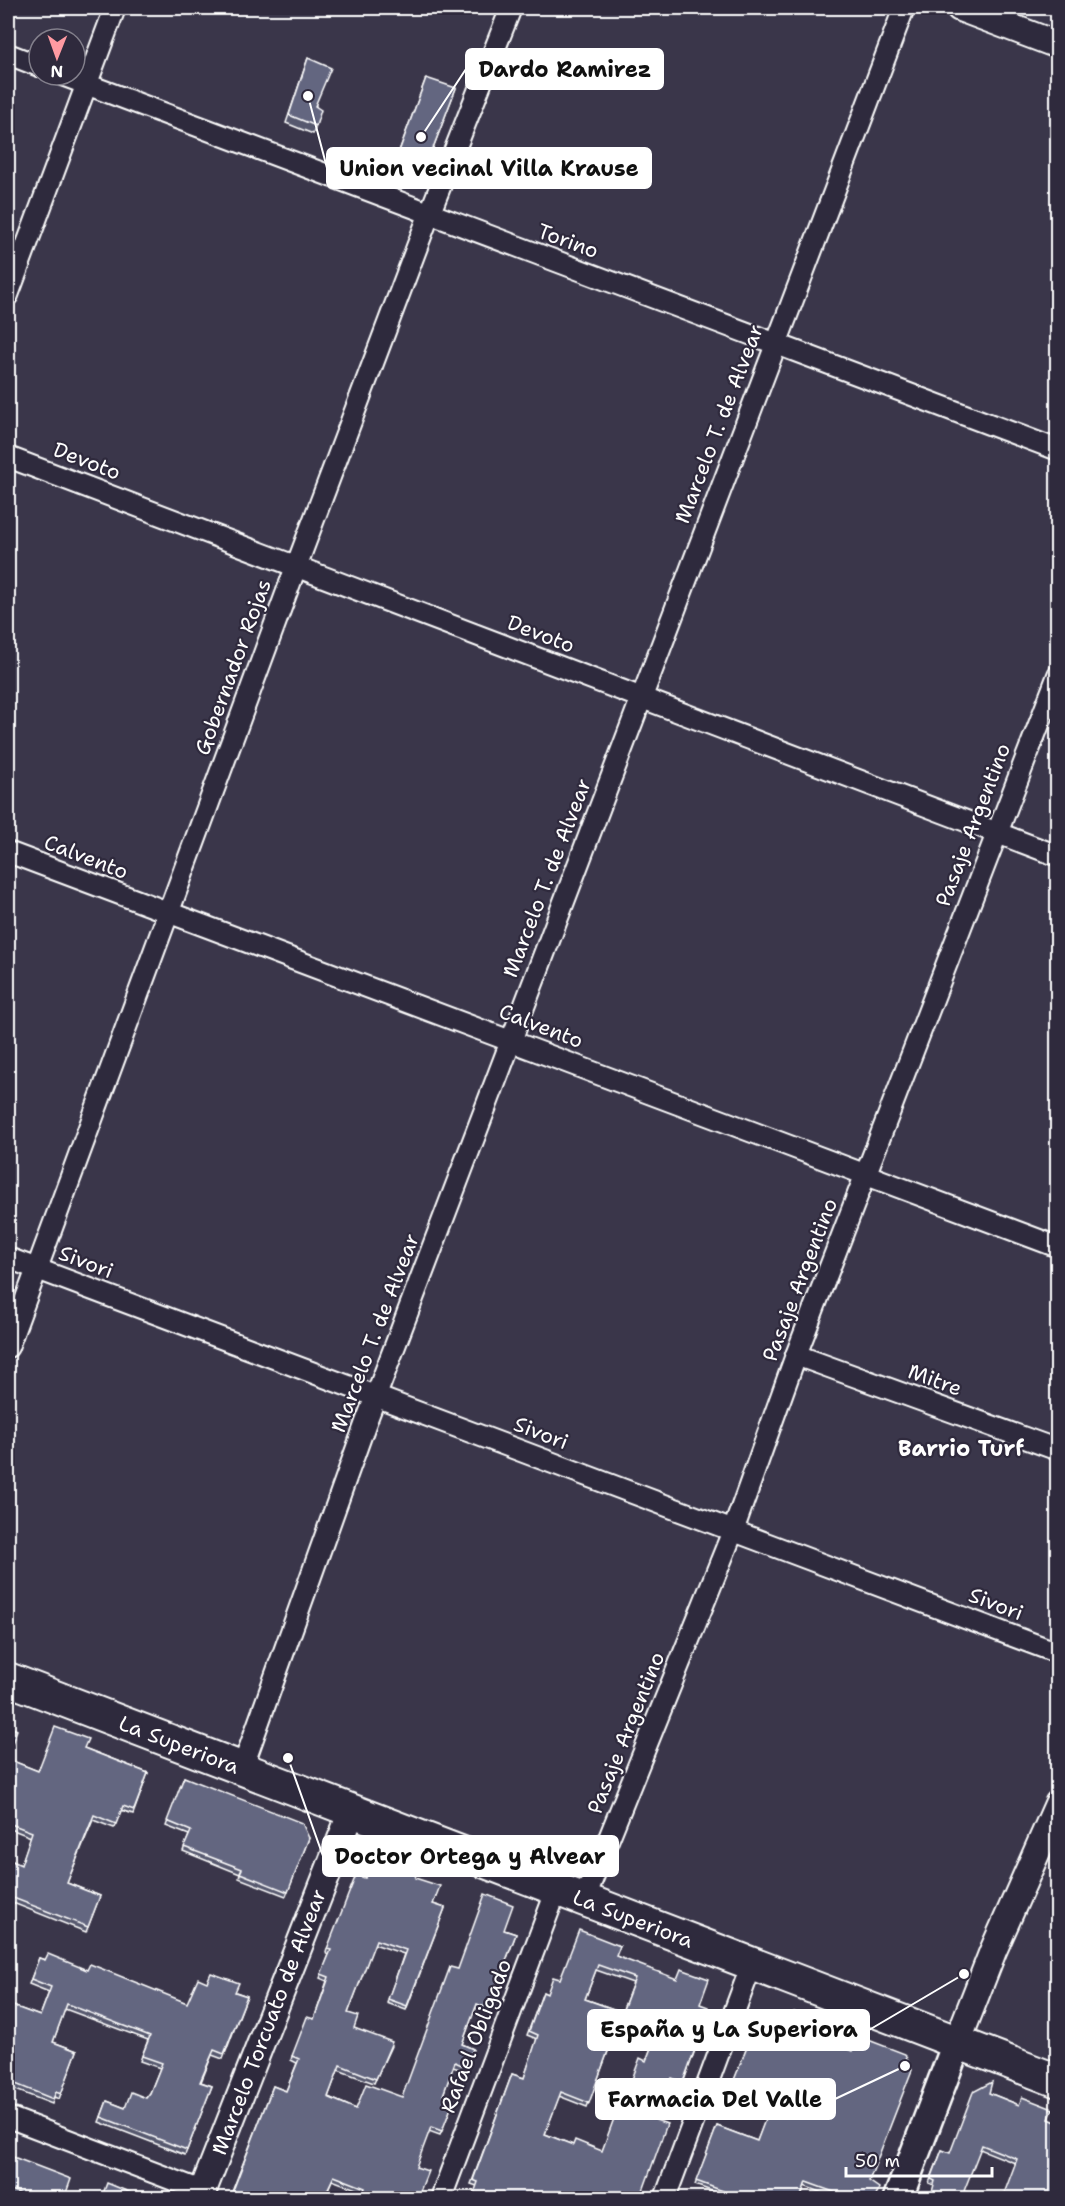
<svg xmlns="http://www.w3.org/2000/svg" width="1065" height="2206" font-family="'Shantell Sans',sans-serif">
<rect width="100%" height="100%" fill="#3a364a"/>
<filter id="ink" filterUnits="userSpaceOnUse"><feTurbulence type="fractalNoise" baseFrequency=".0167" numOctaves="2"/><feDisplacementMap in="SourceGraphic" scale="12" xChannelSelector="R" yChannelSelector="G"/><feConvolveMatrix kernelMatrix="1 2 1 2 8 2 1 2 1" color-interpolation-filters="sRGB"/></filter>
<g filter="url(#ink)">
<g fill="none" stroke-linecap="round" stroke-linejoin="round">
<defs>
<g id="minor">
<polyline points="8,54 39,66"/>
<polyline points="62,75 1058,450"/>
<polyline points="8,295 115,8"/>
<polyline points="8,457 1058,856"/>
<polyline points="8,852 1058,1247"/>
<polyline points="8,1258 1058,1653"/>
<polyline points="8,1347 296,567 429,215 511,8"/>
<polyline points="796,1355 1058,1450"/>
<polyline points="242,1769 366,1422 904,8"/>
<polyline points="584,1900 733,1531 796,1355 1058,675"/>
<polyline points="8,2117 202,2191"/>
<polyline points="441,2198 557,1889"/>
<polyline points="665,2198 752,1964"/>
</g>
<g id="tertiary">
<polyline points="960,8 1058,45"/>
<polyline points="957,2043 993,1951 1058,1804"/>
<polyline points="200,2198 352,1811"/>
</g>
<polyline id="secondary" points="898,2198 957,2043"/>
<polyline id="primary" points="8,1679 1058,2081"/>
</defs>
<!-- minor casing -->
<use href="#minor" stroke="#fff" stroke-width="24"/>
<!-- tertiary casing -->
<use href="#tertiary" stroke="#fff" stroke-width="30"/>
<!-- secondary casing -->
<use href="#secondary" stroke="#fff" stroke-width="33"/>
<!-- primary casing -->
<use href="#primary" stroke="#fff" stroke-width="36"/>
<!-- minor -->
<use href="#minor" stroke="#2f2a3d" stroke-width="20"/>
<!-- tertiary -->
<use href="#tertiary" stroke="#2f2a3d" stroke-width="26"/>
<!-- secondary -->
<use href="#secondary" stroke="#2f2a3d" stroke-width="28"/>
<!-- primary -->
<use href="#primary" stroke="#2f2a3d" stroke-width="32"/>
</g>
<!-- wall -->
<g fill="#56586e" stroke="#fff" stroke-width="1.5" fill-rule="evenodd">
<polygon points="308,58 316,106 316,126 313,134 286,123"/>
<polygon points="426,78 423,174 406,184 389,178"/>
<polygon points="84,1748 148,1773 133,1814 121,1810 114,1828 93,1820 67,1883 100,1896 86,1932 8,1901 8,1859 21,1865 31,1837 8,1828 8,1759 38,1771"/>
<polygon points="184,1777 309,1838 286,1896 239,1878 240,1874 183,1851 189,1835 166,1826"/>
<polygon points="365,1878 415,1878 433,1904 445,1908 406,2010 387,2003 404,1954 374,1944 348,2013 354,2028 391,2046 374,2083 338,2070 328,2097 356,2109 402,2097 458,1969 504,1930 516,1934 487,2012 475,2008 462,2044 473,2049 465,2071 453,2067 443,2095 454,2100 440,2135 429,2131 364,2192 332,2180 324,2199 233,2199 230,2197 273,2086 286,2091 297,2063 291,2060 292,2056 314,2019 327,1981 320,1978 329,1955 326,1953 327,1949"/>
<path d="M 616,1956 L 700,2004 L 702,2024 L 704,2025 L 682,2086 L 670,2082 L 656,2120 L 640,2199 L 477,2186 L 471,2184 L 512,2074 L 524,2078 L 537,2039 L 527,2035 L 543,1992 L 547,1994 L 560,1979 ZM 596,1970 L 633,1983 L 622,2012 L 585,1999 ZM 621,2017 L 658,2031 L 646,2061 L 619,2114 L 602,2151 L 573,2145 L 545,2134 L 559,2096 L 587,2107 Z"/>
<polygon points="39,1958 45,1960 87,1970 187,2003 236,1992 247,1996 223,2059 212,2055 201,2082 212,2086 185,2155 99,2122 107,2101 125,2108 146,2098 150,2093 160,2068 140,2061 148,2040 65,2009 53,2042 77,2051 59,2099 54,2097 52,2104 8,2087 8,2066 13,2051 8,2048 8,2004 40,2016 49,1992 29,1984"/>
<polygon points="759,2017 820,2038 875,2199 838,2199 804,2186 800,2199 720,2199 722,2195 695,2185 717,2126 757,2141 767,2116 727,2099"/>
<polygon points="989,2093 1019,2105 1053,2109 1015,2163 980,2149 934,2185 929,2183 942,2150 950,2153"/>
<polygon points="8,2155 64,2199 20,2199 8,2194"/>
</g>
<!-- shaded-wall -->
<polygon fill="#46475a" stroke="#fff" stroke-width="1.5" points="456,88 423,174 406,184 411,171"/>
<!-- building -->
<g fill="#646680" stroke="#fff" stroke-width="1.5" fill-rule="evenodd">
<polygon points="308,58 331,68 315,106 321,110 316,126 289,115"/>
<polygon points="426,78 456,88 428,161 411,171 394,165"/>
<polygon points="8,1726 17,1730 8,1754"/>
<polygon points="55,1727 88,1739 84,1748 148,1773 134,1810 123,1806 116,1824 94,1815 67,1883 100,1896 88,1927 8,1896 8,1859 21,1865 32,1832 8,1823 8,1759 38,1771"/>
<polygon points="184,1777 302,1823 309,1838 288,1892 240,1873 242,1869 184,1847 191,1831 167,1821"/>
<polygon points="376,1852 418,1868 415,1878 440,1886 433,1904 445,1908 407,2006 388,1999 406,1950 376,1940 348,2013 358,2016 354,2028 392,2042 376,2079 340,2065 328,2097 356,2109 366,2084 402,2097 450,1967 458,1969 485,1894 513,1905 504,1930 516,1934 488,2008 477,2004 462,2044 473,2049 466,2067 455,2062 443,2095 454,2100 442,2131 431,2127 416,2167 428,2171 417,2199 361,2199 365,2188 334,2176 323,2199 235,2199 236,2195 232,2193 273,2086 286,2091 299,2059 292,2056 307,2017 314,2019 329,1977 321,1974 331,1950 327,1949 356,1875 365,1878"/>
<path d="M 579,1930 L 620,1946 L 616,1956 L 677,1979 L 681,1969 L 709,1979 L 700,2004 L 708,2007 L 702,2024 L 704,2025 L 683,2082 L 672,2078 L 656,2120 L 667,2124 L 640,2199 L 472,2199 L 478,2182 L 473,2180 L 512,2074 L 524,2078 L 538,2035 L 529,2031 L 543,1992 L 547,1994 L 553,1977 L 560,1979 ZM 598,1965 L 635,1978 L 622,2012 L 585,1999 ZM 622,2013 L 659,2027 L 646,2061 L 640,2058 L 619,2114 L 616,2113 L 602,2151 L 575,2140 L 573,2145 L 545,2134 L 561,2092 L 589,2103 Z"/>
<polygon points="48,1954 87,1970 90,1964 187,2003 198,1978 207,1982 211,1973 239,1983 235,1992 247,1996 224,2054 214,2050 200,2082 212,2086 187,2150 101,2117 107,2101 125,2108 131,2092 146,2098 150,2093 162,2063 142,2056 150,2036 67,2004 53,2042 77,2051 61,2094 56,2092 53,2099 8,2081 8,2066 15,2046 8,2043 8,2004 40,2016 51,1987 31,1979 39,1958 45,1960"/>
<polygon points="794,2012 825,2024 820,2038 852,2051 858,2036 905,2054 912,2070 869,2181 879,2188 875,2199 841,2199 842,2195 806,2182 800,2199 792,2197 791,2199 720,2199 723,2191 696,2181 717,2126 757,2141 768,2112 728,2095 759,2017 788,2027"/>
<polygon points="992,2082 989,2093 1019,2105 1022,2097 1053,2109 1049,2119 1058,2123 1058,2199 1002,2199 1017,2159 982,2145 964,2191 983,2199 930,2199 935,2181 931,2179 942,2150 950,2153 973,2092"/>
<polygon points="8,2155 71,2179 64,2199 33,2199 9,2189 8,2193"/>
<polygon points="107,2183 146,2199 101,2199"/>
</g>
</g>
<g text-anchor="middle" stroke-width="4.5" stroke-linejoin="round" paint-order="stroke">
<!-- street labels -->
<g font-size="21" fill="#fff" stroke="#2f2a3d">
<text transform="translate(568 241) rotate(20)" y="7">Torino</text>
<text transform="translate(719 424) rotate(-69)" y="7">Marcelo T. de Alvear</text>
<text transform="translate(87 461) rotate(21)" y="7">Devoto</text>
<text transform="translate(541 634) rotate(21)" y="7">Devoto</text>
<text transform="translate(233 667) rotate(-70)" y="7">Gobernador Rojas</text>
<text transform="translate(973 825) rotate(-69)" y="7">Pasaje Argentino</text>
<text transform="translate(86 857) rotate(21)" y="7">Calvento</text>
<text transform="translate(547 878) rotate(-69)" y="7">Marcelo T. de Alvear</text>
<text transform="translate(541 1026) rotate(21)" y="7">Calvento</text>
<text transform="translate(86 1262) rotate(21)" y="7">Sivori</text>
<text transform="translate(800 1280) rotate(-69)" y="7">Pasaje Argentino</text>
<text transform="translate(375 1333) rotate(-69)" y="7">Marcelo T. de Alvear</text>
<text transform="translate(935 1380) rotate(20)" y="7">Mitre</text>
<text transform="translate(541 1433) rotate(21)" y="7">Sivori</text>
<text transform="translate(996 1604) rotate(21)" y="7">Sivori</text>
<text transform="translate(626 1733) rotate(-68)" y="7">Pasaje Argentino</text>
<text transform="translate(179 1745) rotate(21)" y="7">La Superiora</text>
<text transform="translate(633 1919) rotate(21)" y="7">La Superiora</text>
<text transform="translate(269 2022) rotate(-69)" y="7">Marcelo Torcuato de Alvear</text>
<text transform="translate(476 2036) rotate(-69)" y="7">Rafael Obligado</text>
</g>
<!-- neighbourhood labels -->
<g font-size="22" font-weight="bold" fill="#fff" stroke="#2f2a3d">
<text x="961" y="1456">Barrio Turf</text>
</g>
</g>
<!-- callouts -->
<path fill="none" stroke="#fff" stroke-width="2" d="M421 137L466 69M308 96L327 168M288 1758L323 1856M964 1974L869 2030M905 2066L835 2099"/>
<g fill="#fff" stroke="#2f2a3d" stroke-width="2">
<circle cx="421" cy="137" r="6"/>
<circle cx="308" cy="96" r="6"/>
<circle cx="288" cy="1758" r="6"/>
<circle cx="964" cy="1974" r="6"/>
<circle cx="905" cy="2066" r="6"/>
</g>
<g fill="#fff" stroke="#fff" stroke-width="2">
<rect x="466" y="49" width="197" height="40" rx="6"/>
<rect x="327" y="148" width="324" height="40" rx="6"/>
<rect x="323" y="1836" width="295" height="40" rx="6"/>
<rect x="588" y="2010" width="281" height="40" rx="6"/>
<rect x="596" y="2079" width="239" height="40" rx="6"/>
</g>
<g font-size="22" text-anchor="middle" font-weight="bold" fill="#111">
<text x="565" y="77">Dardo Ramirez</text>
<text x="489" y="176">Union vecinal Villa Krause</text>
<text x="470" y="1864">Doctor Ortega y Alvear</text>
<text x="729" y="2037">España y La Superiora</text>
<text x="715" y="2107">Farmacia Del Valle</text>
</g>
<!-- margin -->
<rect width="1065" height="2206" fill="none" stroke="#2f2a3d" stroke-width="30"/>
<rect x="15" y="15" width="1035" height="2176" fill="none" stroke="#fff" stroke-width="2" filter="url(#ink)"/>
<!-- north arrow -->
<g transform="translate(57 57) rotate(181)"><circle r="28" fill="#2f2a3d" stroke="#827f8b" stroke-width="1.5"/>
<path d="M0-4.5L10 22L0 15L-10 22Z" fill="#ff9aa2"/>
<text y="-9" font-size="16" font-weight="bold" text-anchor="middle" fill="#ffffff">N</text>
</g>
<!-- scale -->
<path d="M846 2167v9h146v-9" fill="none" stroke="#ffffff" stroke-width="3"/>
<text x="855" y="2167" font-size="18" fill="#ffffff" stroke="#2f2a3d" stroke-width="4.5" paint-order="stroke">50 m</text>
</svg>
